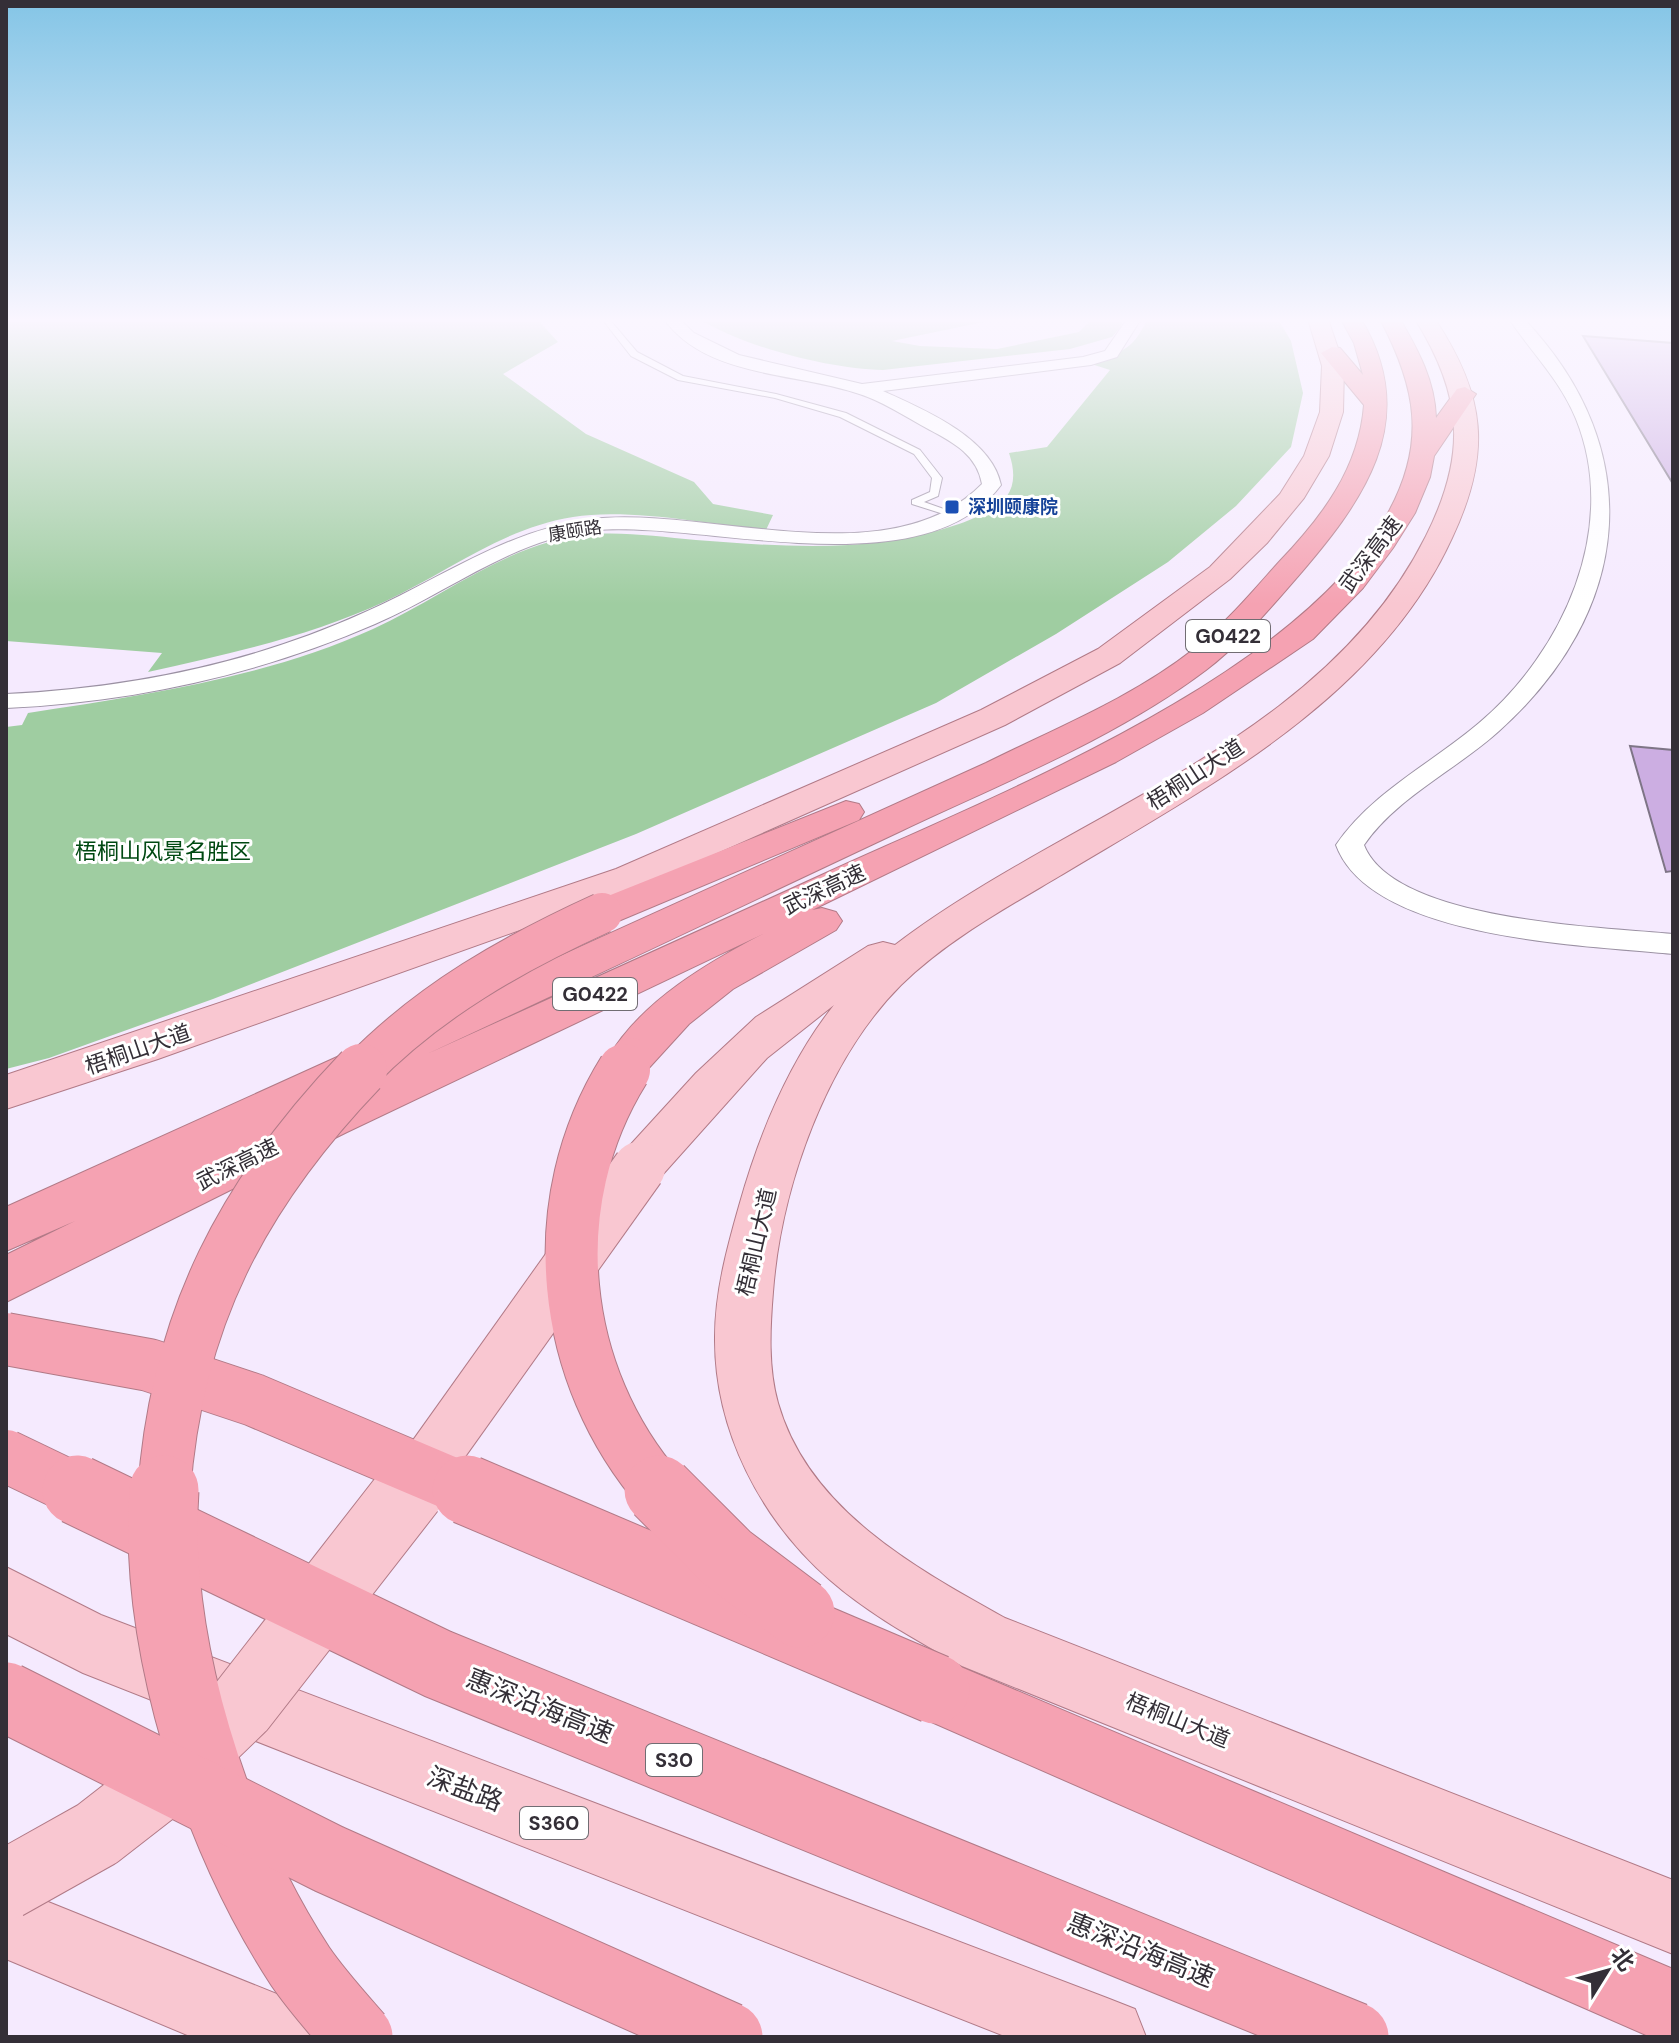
<svg xmlns="http://www.w3.org/2000/svg" width="1679" height="2043" font-family="'DM Sans','Noto Sans SC',sans-serif">
<rect width="100%" height="100%" fill="#f5eafe"/>
<!-- forest -->
<g fill="#9fcda1">
<path d="M 6,319 L 537,319 L 558,342 L 503,374 L 586,434 L 694,482 L 713,504 L 773,515 L 766,530 C 709,524 628,508 573,517 C 503,528 448,572 386,601 C 311,636 229,654 148,672 L 162,653 L 6,641 Z"/>
<path d="M 699,319 L 998,319 L 892,341 L 920,346 L 997,349 L 1079,332 L 1092,319 L 1122,319 L 1122,325 L 1112,337 L 1070,349 L 883,370 C 828,369 745,347 699,319 Z"/>
<path d="M 1147,319 L 1278,319 L 1291,341 L 1303,393 L 1291,447 L 1236,506 L 1168,562 L 1056,634 L 936,703 L 636,834 L 213,999 L 49,1058 L 6,1069 L 6,727 L 22,725 L 28,713 C 144,695 265,678 373,629 C 445,596 513,539 594,534 C 628,532 662,537 696,540 C 786,547 873,554 959,524 C 997,510 1024,497 1009,453 L 1047,447 L 1110,370 L 1085,362 C 1117,353 1133,353 1147,319 Z"/>
</g>
<!-- building -->
<g fill="#ccaee2" stroke="#7e7586" stroke-width="2">
<polygon points="1583,336 1673,343 1673,484"/>
<polygon points="1630,746 1673,750 1673,871 1666,872"/>
</g>
<g fill="none" stroke-linecap="round" stroke-linejoin="round">
<defs>
<polygon id="service" points="602,319 609,319 637,352 683,376 776,394 846,413 920,450 942,478 938,496 924,502 958,514 953,517 912,504 912,500 930,492 932,478 914,454 840,417 775,398 678,380 631,356"/>
<g id="minor">
<path d="M 664,319 L 679,319 L 694,333 L 739,355 L 862,384 L 1083,357 L 1105,351 L 1127,319 L 1141,319 L 1117,357 L 1091,365 L 883,391 C 923,409 992,438 1001,485 C 924,590 705,521 596,530 C 514,538 448,593 375,624 C 257,675 134,702 6,708 L 6,694 C 130,688 250,664 363,613 C 439,580 506,530 591,519 C 706,505 889,579 982,484 C 977,455 954,443 930,430 C 904,416 881,400 853,392 C 793,373 704,376 664,319 Z"/>
<path d="M 1509,319 L 1524,319 C 1650,451 1632,612 1499,731 C 1456,770 1397,797 1364,845 C 1394,921 1600,927 1673,934 L 1673,954 C 1585,945 1371,940 1336,845 C 1372,792 1431,764 1479,723 C 1563,652 1620,528 1576,419 C 1560,380 1532,353 1509,319 Z"/>
</g>
<g id="primary">
<polygon points="1308,319 1328,319 1344,366 1343,412 1329,456 1304,498 1267,543 1230,579 1120,663 1005,725 643,886 158,1059 6,1109 6,1075 616,869 981,710 1098,649 1210,567 1280,494 1304,456 1320,412 1322,366"/>
<path d="M 1415,319 L 1435,319 C 1486,396 1492,453 1452,538 C 1378,700 1204,789 1058,877 C 1004,909 946,941 901,985 C 826,1060 781,1187 773,1292 C 770,1328 768,1368 778,1403 C 808,1509 915,1568 1005,1618 L 1673,1880 L 1673,1954 L 962,1666 C 917,1640 870,1615 830,1580 C 761,1520 714,1430 715,1337 C 715,1292 727,1248 739,1206 C 759,1135 788,1063 834,1005 L 767,1058 L 656,1182 L 639,1187 L 622,1182 L 615,1168 L 622,1154 L 696,1073 L 756,1017 L 868,946 L 883,942 L 895,945 C 1068,813 1323,743 1426,536 C 1467,454 1463,396 1415,319 Z"/>
<polygon points="6,1567 101,1615 1107,1998 1135,2009 1146,2037 1007,2037 83,1673 6,1634"/>
<polygon points="6,1885 314,2009 325,2037 192,2037 6,1959"/>
</g>
<g id="motorway">
<path d="M 1341,319 L 1361,319 C 1423,422 1362,503 1293,582 C 1266,613 1239,645 1206,670 C 1116,738 1004,782 903,830 C 744,905 586,980 427,1054 C 560,994 693,934 826,873 C 992,797 1299,677 1388,513 C 1427,442 1416,387 1380,319 L 1400,319 C 1418,350 1435,381 1436,418 L 1457,389 L 1465,387 L 1476,394 L 1434,456 L 1430,477 L 1415,513 L 1393,548 L 1363,588 L 1313,639 L 1203,713 L 1116,762 L 812,910 L 822,908 L 836,912 L 842,921 L 836,930 L 733,989 L 689,1024 L 647,1070 L 631,1074 L 615,1070 L 608,1058 C 641,1001 710,961 767,932 L 347,1132 L 6,1302 L 6,1255 L 75,1221 L 6,1251 L 6,1207 L 986,763 C 1056,728 1132,698 1194,649 C 1226,623 1252,592 1279,562 C 1322,517 1359,469 1364,405 L 1321,353 L 1332,347 L 1340,348 L 1363,375 L 1354,343 Z"/>
<polygon points="846,801 859,804 864,812 859,820 616,922 602,926 588,922 582,913 588,904"/>
<polygon points="935,1656 1673,1969 1673,2037 1646,2035 911,1713 902,1689 911,1665"/>
</g>
</defs>
<!-- service casing -->
<use href="#service" stroke="#9b91a3" stroke-width="2"/>
<!-- minor casing -->
<use href="#minor" stroke="#9b91a3" stroke-width="2"/>
<!-- primary casing -->
<use href="#primary" stroke="#b17a87" stroke-width="2"/>
<!-- motorway casing -->
<use href="#motorway" stroke="#b17a87" stroke-width="2"/>
<!-- service -->
<use href="#service" fill="#fff" fill-rule="evenodd"/>
<!-- minor -->
<use href="#minor" fill="#fff" fill-rule="evenodd"/>
<!-- primary -->
<use href="#primary" fill="#f9c7d1" fill-rule="evenodd"/>
<!-- motorway -->
<use href="#motorway" fill="#f5a2b2" fill-rule="evenodd"/>
<defs>
<polyline id="primary-bridge-far1" points="408,1492 639,1168"/>
<polyline id="primary-bridge" points="6,1885 97,1834 160,1785 241,1707 410,1490"/>
<g id="motorway-bridge-far2">
<path d="M 360,1072 C 429,1001 512,954 602,913"/>
<polyline points="623,1072 631,1058"/>
</g>
<g id="motorway-bridge-far1">
<path d="M 624,1070 C 541,1203 559,1375 661,1492"/>
<polyline points="6,1339 149,1365 254,1400 471,1492"/>
<polyline points="6,1456 81,1492"/>
<path d="M 164,1492 C 176,1320 243,1193 361,1070"/>
</g>
<g id="motorway-bridge">
<polyline points="77,1490 438,1664 1354,2037"/>
<path d="M 164,1490 C 154,1646 215,1835 300,1966 C 317,1991 338,2014 358,2037"/>
<polyline points="467,1490 935,1689"/>
<polyline points="659,1490 727,1558 800,1613"/>
<polyline points="6,1697 329,1859 728,2037"/>
</g>
</defs>
<!-- primary-bridge-far1 casing -->
<use href="#primary-bridge-far1" stroke="#b17a87" stroke-width="54" stroke-linecap="butt"/>
<!-- primary-bridge casing -->
<use href="#primary-bridge" stroke="#b17a87" stroke-width="71" stroke-linecap="butt"/>
<!-- motorway-bridge-far2 casing -->
<use href="#motorway-bridge-far2" stroke="#b17a87" stroke-width="42" stroke-linecap="butt"/>
<!-- motorway-bridge-far1 casing -->
<use href="#motorway-bridge-far1" stroke="#b17a87" stroke-width="54" stroke-linecap="butt"/>
<!-- motorway-bridge casing -->
<use href="#motorway-bridge" stroke="#b17a87" stroke-width="71" stroke-linecap="butt"/>
<!-- primary-bridge-far1 -->
<use href="#primary-bridge-far1" stroke="#f9c7d1" stroke-width="52"/>
<!-- primary-bridge -->
<use href="#primary-bridge" stroke="#f9c7d1" stroke-width="69"/>
<!-- motorway-bridge-far2 -->
<use href="#motorway-bridge-far2" stroke="#f5a2b2" stroke-width="40"/>
<!-- motorway-bridge-far1 -->
<use href="#motorway-bridge-far1" stroke="#f5a2b2" stroke-width="52"/>
<!-- motorway-bridge -->
<use href="#motorway-bridge" stroke="#f5a2b2" stroke-width="69"/>
</g>
<!-- sky -->
<linearGradient id="sky" x2="0" y2="1"><stop stop-color="#84c5e6"/><stop offset="0.53" stop-color="#faf6ff"/><stop offset="1" stop-color="#faf6ff" stop-opacity="0"/></linearGradient>
<rect width="1679" height="605" fill="url(#sky)"/>
<!-- markers -->
<rect fill="#1a4fb4" stroke="#fff" stroke-width="3" x="944" y="499" width="16" height="16" rx="4"/>
<g text-anchor="middle" stroke-width="6" stroke-linejoin="round" paint-order="stroke">
<!-- far-transit labels -->
<g font-size="18" font-weight="bold" fill="#164399" stroke="#fff" text-anchor="start">
<text x="968" y="513">深圳颐康院</text>
</g>
<!-- far-street labels -->
<g font-size="18" fill="#342f37" stroke="#fff">
<text transform="translate(575 531) rotate(-9)" y="6">康颐路</text>
</g>
<!-- shield labels -->
<g fill="#fff" stroke="#716d73" stroke-width="2">
<rect x="1186" y="620" width="84" height="32" rx="6"/>
<rect x="553" y="978" width="84" height="32" rx="6"/>
<rect x="646" y="1744" width="56" height="32" rx="6"/>
<rect x="520" y="1807" width="68" height="32" rx="6"/>
</g>
<g font-size="20" font-weight="bold" fill="#342f37">
<text x="1228" y="643">G0422</text>
<text x="595" y="1001">G0422</text>
<text x="674" y="1767">S30</text>
<text x="554" y="1830">S360</text>
</g>
<!-- street labels -->
<g font-size="22" fill="#342f37" stroke="#fff">
<text transform="translate(1370 554) rotate(-53)" y="8">武深高速</text>
<text transform="translate(1195 774) rotate(-33)" y="8">梧桐山大道</text>
<text transform="translate(824 889) rotate(-25)" y="8">武深高速</text>
<text transform="translate(138 1049) rotate(-19)" y="8">梧桐山大道</text>
<text transform="translate(237 1164) rotate(-26)" y="8">武深高速</text>
<text transform="translate(756 1242) rotate(-77)" y="8">梧桐山大道</text>
<text transform="translate(1178 1720) rotate(22)" y="8">梧桐山大道</text>
</g>
<!-- park labels -->
<g font-size="22" fill="#004912" stroke="#fff">
<text x="163" y="859">梧桐山风景名胜区</text>
</g>
<!-- near-street labels -->
<g font-size="26" fill="#342f37" stroke="#fff">
<text transform="translate(540 1706) rotate(22)" y="9">惠深沿海高速</text>
<text transform="translate(465 1789) rotate(21)" y="9">深盐路</text>
<text transform="translate(1141 1950) rotate(22)" y="9">惠深沿海高速</text>
</g>
</g>
<!-- border -->
<rect width="1679" height="2043" fill="none" stroke="#342f37" stroke-width="16"/>
<!-- north arrow -->
<g transform="translate(1607 1971) rotate(53)" stroke="#ffffff" stroke-width="6" paint-order="stroke">
<path d="M0-6L14 30L0 20L-14 30Z" fill="#342f37"/>
<text y="-12" font-size="22" font-weight="bold" text-anchor="middle" fill="#342f37">北</text>
</g>
</svg>
